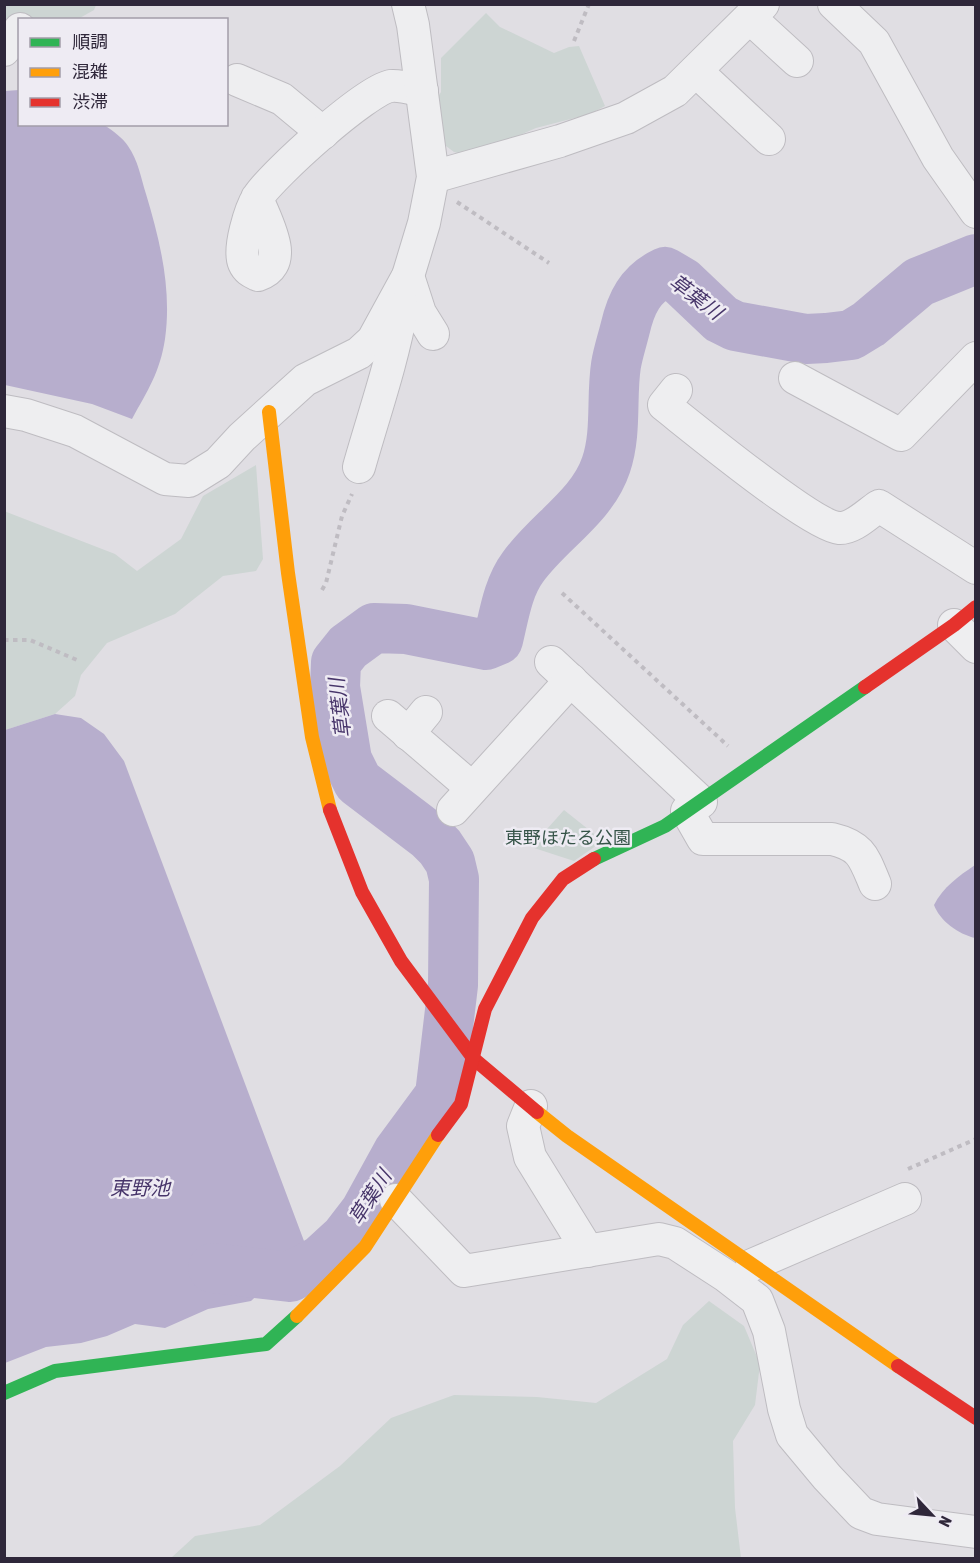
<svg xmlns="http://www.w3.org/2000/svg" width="980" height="1563" font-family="'Asap Condensed','Noto Sans JP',sans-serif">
<rect width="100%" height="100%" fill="#e0dee3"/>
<!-- green -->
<g fill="#cdd5d3">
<polygon points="5,5 96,5 94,10 78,19 20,20 5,49"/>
<polygon points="486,13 500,27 554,53 569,47 579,46 605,106 590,114 536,128 477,154 465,155 454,152 446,146 439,131 434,104 441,92 441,58"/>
<polygon points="256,465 263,559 256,571 223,576 175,614 107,643 81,675 75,696 55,714 5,730 4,511 115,554 137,571 181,539 203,496"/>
<polygon points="564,810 603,841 574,861 531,847"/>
<polygon points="709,1301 744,1326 760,1364 755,1405 733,1441 735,1508 741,1558 171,1558 195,1536 260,1525 340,1466 391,1418 454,1395 537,1397 596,1403 667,1359 683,1325"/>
</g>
<!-- water -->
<g fill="#b7aecd">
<path d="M 19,90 L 20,124 L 104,125 C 112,130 123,138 128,146 C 138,160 141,178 146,194 C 160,241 172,289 165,339 C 160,372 148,390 132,419 L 92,404 L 5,385 L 5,91 Z"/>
<polygon points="55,714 81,718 104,734 124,761 307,1249 251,1301 208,1309 165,1328 135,1324 107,1336 81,1343 46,1347 5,1363 5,730"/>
<path d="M 975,865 L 975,938 C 958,934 940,921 934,905 C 943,887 959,876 975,865 Z"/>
</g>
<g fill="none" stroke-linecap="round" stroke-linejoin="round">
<!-- river -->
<path stroke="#b7aecd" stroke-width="50" d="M 213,1268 L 290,1277 L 321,1260 L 345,1238 L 365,1212 L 398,1152 L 440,1095 L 453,985 L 454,879 L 450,862 L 440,847 L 429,836 L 358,782 L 347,760 L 335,687 L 336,662 L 348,647 L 374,628 L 406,629 L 486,645 L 498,640 C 504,615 508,587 523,567 C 549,531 592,507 606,465 C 617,433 611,397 616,365 C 618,353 622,341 625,329 C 631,303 640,284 665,272 L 682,282 L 721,319 L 735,326 L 806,339 L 826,338 L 851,335 L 869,324 L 919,282 L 976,259"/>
<defs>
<g id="street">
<polyline points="834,4 874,42 938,158 976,212"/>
<polyline points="750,18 797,61"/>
<polyline points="4,50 20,29"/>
<polyline points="696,71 769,139"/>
<polyline points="237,80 282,99 323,133"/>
<polyline points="433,177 560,141 626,118 675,91 763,4"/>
<path d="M 257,198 C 266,222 292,264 258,275 C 252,272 247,270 244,263 C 238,249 250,210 258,197 C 272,175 367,89 391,86 C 400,85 413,89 422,91"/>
<polyline points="408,276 420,313 433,334"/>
<polyline points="795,378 901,435 976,358"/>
<path d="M 676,390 L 664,405 C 692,427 812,526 839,528 C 853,529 868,513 879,506 L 976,568"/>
<polyline points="4,411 26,415 75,431 165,479 189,481 218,463 242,437 305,380 359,353 373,340 408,276 424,223 433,177 413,25 408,4"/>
<path d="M 359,467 C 374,414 392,363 402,308"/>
<polyline points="954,625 976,647"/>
<polyline points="551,662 701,802"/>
<polyline points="388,716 472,788"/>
<polyline points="408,734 426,712"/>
<polyline points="453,810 571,680"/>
<path d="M 687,811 L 703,839 L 832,839 C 862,846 864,858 875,884"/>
<polyline points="531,1106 523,1126 530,1157 588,1251"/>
<polyline points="396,1200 464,1271 659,1239 675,1243 726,1276 757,1300 769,1331 784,1409 792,1435 827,1477 861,1513 877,1519 976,1532"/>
<polyline points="752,1265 905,1199"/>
</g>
</defs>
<!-- street casing -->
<use href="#street" stroke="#bebcc1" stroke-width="34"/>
<!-- path -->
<g stroke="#bfbcc2" stroke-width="4" stroke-dasharray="4.5 4.5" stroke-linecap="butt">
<polyline points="574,41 589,4"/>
<polyline points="457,202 549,263"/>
<polyline points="322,590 326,583 342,516 352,494"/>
<polyline points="562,593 728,746"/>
<polyline points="4,640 30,640 77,660"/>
<polyline points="908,1169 976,1139"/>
</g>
<!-- street -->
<use href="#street" stroke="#eeeef0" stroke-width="32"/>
<!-- fast -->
<g stroke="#30b455" stroke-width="14">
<polyline points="594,859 665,826 865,687"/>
<polyline points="4,1393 55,1371 266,1344 297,1316"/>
</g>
<!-- slow -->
<g stroke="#ff9f0a" stroke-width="14">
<polyline points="269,412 288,573 312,737 330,810"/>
<polyline points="537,1112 567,1136 898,1366"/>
<polyline points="297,1316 365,1247 438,1135"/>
</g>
<!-- jam -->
<g stroke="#e5322d" stroke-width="14">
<polyline points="865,687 954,625 976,607"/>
<polyline points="330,810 362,892 401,961 474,1059 537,1112"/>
<polyline points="438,1135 461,1104 485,1009 532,918 563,879 594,859"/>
<polyline points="898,1366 976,1418"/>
</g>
</g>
<g text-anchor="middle" stroke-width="5" stroke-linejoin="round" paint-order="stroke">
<!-- park labels -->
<g font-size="18" fill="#365448" stroke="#eeebf3">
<text x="568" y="844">東野ほたる公園</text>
</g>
<!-- water labels -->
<g font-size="20" font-style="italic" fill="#47356a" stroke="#eeebf3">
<text transform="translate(696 297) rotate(37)" y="7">草葉川</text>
<text transform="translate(340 708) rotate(-97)" y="7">草葉川</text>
<text x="140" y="1195">東野池</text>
<text transform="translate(370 1197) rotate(-57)" y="7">草葉川</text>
</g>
</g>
<!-- border -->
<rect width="980" height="1563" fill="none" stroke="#2f273a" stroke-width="12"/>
<!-- legend -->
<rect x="18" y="18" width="210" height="108" fill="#eeebf3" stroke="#a29da9" stroke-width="1.5"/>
<rect x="30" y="38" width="30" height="9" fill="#30b455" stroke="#a29da9" stroke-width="1.5"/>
<text x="72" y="48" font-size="18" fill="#2f273a">順調</text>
<rect x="30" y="68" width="30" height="9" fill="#ff9f0a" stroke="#a29da9" stroke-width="1.5"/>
<text x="72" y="78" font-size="18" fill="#2f273a">混雑</text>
<rect x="30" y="98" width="30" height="9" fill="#e5322d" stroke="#a29da9" stroke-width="1.5"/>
<text x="72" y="108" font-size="18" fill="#2f273a">渋滞</text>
<!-- north arrow -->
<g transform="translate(932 1515) rotate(116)" stroke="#eeebf3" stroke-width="4.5" paint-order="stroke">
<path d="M0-4.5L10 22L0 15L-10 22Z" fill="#2f273a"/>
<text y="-9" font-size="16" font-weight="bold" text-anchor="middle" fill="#2f273a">N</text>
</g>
</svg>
